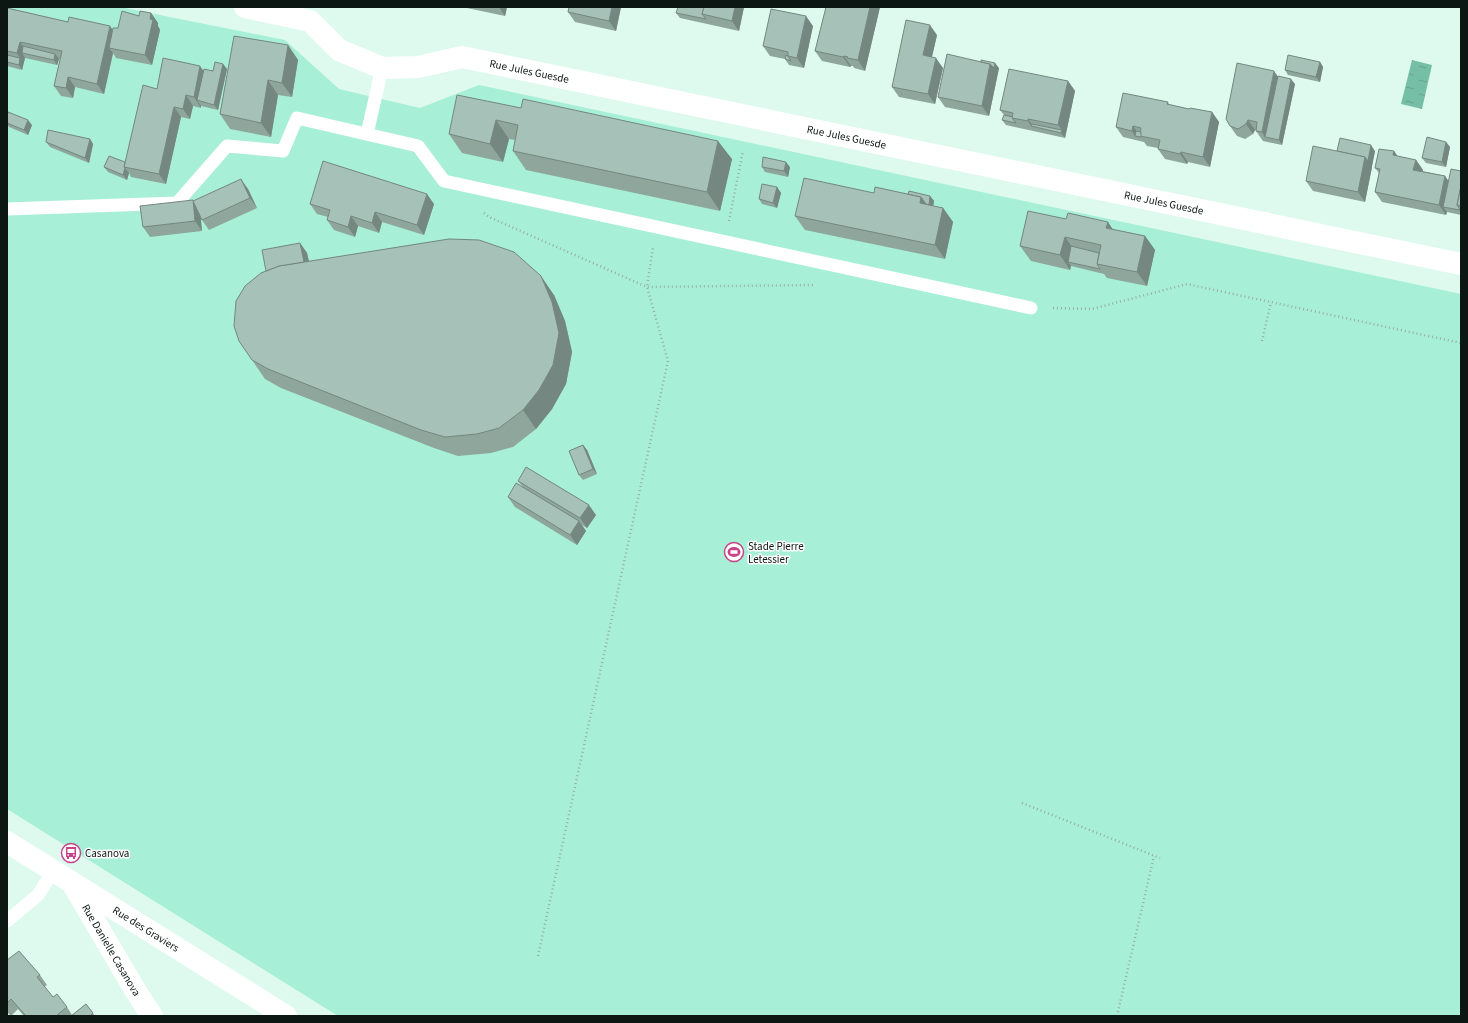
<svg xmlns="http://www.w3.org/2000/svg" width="1468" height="1023" font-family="'Source Sans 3',sans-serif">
<defs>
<pattern id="water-ripples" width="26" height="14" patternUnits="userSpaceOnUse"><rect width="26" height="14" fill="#76bfa7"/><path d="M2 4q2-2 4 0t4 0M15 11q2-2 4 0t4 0" fill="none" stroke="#65a38f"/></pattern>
</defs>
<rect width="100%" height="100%" fill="#defaef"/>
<!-- pitch -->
<polygon fill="#a7efd7" points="7,7 120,7 285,40 339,89 420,108 479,85 1461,294 1461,1016 338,1016 7,809"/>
<!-- water -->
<polygon fill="url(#water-ripples)" points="1412,60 1432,65 1422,109 1401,104"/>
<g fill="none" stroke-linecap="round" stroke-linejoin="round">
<!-- path -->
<g stroke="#98aea6" stroke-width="2.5" stroke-dasharray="1 3" stroke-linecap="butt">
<polyline points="484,213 489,217 647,287 814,285"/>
<polyline points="729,221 743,151"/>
<polyline points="1053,308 1092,309 1187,284 1461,343"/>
<polyline points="1262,341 1271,302"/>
<polyline points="1022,803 1160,858"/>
<polyline points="538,956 668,361 647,287 653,247"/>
<polyline points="1117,1016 1154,856"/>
</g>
<!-- lane -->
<g stroke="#fff" stroke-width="13">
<polyline points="367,134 382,68"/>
<polyline points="7,209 177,203 227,146 283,151 297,118 418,146 444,181 1031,308"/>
<polyline points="7,921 38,895 53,871"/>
</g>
<!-- street -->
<g stroke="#fff" stroke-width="22">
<path id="s1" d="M 7,842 L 286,1016"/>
<path id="s2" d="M 74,886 L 135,990 L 152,1016"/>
</g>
<!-- secondary -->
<path stroke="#fff" stroke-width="22" id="s3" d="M 245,7 L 310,21 L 339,50 L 382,68 L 418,67 L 462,57 L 1461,264"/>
</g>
<!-- wall -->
<g fill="#8fa69d">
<polygon points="462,7 507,7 505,16"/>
<polygon points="621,7 616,31 575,22 568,12"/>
<polygon points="744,7 739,31 680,18 676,13"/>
<polygon points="826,7 880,7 865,71 854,68 853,66 851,66 850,67 822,61 815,51"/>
<polygon points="7,8 68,22 112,30 118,28 139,16 151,13 158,23 158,26 160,30 152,65 116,58 113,53 104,94 75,87 73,98 61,96 54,86 60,59 59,59 57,65 25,58 22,70 7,66"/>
<polygon points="813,26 804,68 789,65 785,59 770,56 763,46"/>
<polygon points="937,35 932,57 943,68 935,104 899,97 892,87"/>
<polygon points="288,45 298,60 292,97 278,95 271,137 230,129 220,114"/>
<polygon points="1320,62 1323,67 1320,82 1288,75 1285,70"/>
<polygon points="223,64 227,69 218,110 201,106 201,108 193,106 190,119 181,117 166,184 131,177 129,173 127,180 108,172 104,167 125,162 157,89 204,71 213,71"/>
<polygon points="999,68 989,116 945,107 938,97"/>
<polygon points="1278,76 1295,84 1282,145 1263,141 1256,131 1256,130 1255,130 1253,134 1245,139 1237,136 1230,126"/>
<polygon points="1068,81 1075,91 1065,138 1006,125 1002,120 1004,115 1000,110"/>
<polygon points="1168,102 1169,105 1189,109 1212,112 1219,122 1210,167 1188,162 1187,164 1165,159 1158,149 1158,148 1147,146 1144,142 1123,137 1116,127"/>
<polygon points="521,108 732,159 720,211 526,170 513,151 515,140 509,139 503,162 462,153 449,134"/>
<polygon points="7,117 32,125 28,135 9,127 7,124"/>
<polygon points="90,139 93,144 89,163 50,147 46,142"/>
<polygon points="1446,142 1450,147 1446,167 1426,163 1422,158"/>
<polygon points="1375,151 1372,166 1372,167 1365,202 1313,191 1306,181"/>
<polygon points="1394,151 1397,156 1416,160 1423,170 1422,171 1445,176 1448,181 1461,171 1461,215 1447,212 1446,215 1382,202 1375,192 1379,173 1375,168"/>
<polygon points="762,167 790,167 788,177 765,172"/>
<polygon points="777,187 781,193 777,208 762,204 759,199"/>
<polygon points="248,189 257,208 209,230 202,220 200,215 202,231 150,237 143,227 193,201"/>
<polygon points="874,193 908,194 930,196 934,201 933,206 943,208 953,222 945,259 805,230 795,216"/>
<polygon points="310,204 434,204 424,235 382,222 379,233 358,226 355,237 334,230 327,220 328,217 317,214"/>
<polygon points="1028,211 1145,236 1155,250 1147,286 1107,278 1104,274 1071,266 1070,270 1031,261 1020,246"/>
<polygon points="300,243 307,253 309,261 554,295 565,321 572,352 566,384 552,409 536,429 513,447 491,453 458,456 434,448 281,388 265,379 252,360 266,271"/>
<polygon points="583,445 587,450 597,474 583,480 579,475"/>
<polygon points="518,481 596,515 587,528 582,525 586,531 577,545 515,507 508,497 523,487"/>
<polygon points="7,960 40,975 47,985 44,987 53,997 67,1007 72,1015 86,1004 95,1016 24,1016 18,1009 11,1016 7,1012"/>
</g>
<!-- shaded-wall -->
<g fill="#748780">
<polygon points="499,7 507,7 505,16"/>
<polygon points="612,7 621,7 616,31 609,21"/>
<polygon points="735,7 744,7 739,31 732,21"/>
<polygon points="870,7 880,7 865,71 858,60"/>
<polygon points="151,13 158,23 158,26 160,30 152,65 145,55"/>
<polygon points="806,16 813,26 804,68 797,58"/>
<polygon points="930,25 937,35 930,65 923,55"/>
<polygon points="110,26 117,36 109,48 113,53 104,94 97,84"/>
<polygon points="20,42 27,52 22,53 25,58 22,70 19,65 20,58 17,53"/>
<polygon points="288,45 298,60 292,97 282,83"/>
<polygon points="55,54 59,59 57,65 54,60"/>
<polygon points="844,56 851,66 850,67 843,57"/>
<polygon points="936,58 943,68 935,104 928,94"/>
<polygon points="1320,62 1323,67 1320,82 1316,77"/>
<polygon points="995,63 999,68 989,116 982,106 990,64"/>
<polygon points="223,64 227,69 218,110 214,105"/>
<polygon points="200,66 207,76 197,100 201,106 201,108 194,97"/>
<polygon points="1274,71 1281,81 1265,137 1262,132"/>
<polygon points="68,77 75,87 73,98 66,88"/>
<polygon points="1291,79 1295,84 1282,145 1279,140"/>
<polygon points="268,80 278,95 271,137 261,123"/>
<polygon points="1068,81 1075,91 1065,138 1061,133 1062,130 1058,125"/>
<polygon points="186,95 193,106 190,119 183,109"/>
<polygon points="174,107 181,117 166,184 159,174"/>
<polygon points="1212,112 1219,122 1210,167 1203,157"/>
<polygon points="1028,119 1034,127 1031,126 1028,121"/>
<polygon points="28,120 32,125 28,135 24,130"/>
<polygon points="496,120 509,139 503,162 490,144"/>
<polygon points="1248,120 1255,130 1253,134 1246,124"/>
<polygon points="1133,126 1140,136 1135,136 1132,131"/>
<polygon points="90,139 93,144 89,163 85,158"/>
<polygon points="718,141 732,159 720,211 707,192"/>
<polygon points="1446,142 1450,147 1446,167 1442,162"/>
<polygon points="1371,145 1375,151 1372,166 1372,167 1365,202 1358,192 1365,157"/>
<polygon points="1394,151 1401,161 1393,155"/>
<polygon points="1181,152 1188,162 1187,164 1180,154"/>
<polygon points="1416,160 1423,170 1420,180 1413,170"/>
<polygon points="786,162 790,167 788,177 784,171"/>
<polygon points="125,168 129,173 127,180 123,175"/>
<polygon points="1445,176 1452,186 1443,207 1447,212 1446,215 1439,205"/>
<polygon points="241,179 248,189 257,208 250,198"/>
<polygon points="777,187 781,193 777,208 773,203"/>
<polygon points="427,194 434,204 424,235 417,225"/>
<polygon points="930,196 934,201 932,212 928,207"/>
<polygon points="921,197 932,212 920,203"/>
<polygon points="193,200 200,210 202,231 195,221"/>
<polygon points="943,208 953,222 945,259 935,245"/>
<polygon points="375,212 382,222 379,233 372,223"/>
<polygon points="351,216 358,226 355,237 348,227"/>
<polygon points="1108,222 1118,237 1106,228"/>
<polygon points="1145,236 1155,250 1147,286 1137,272"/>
<polygon points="1065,237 1075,251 1068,262 1071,266 1070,270 1060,255"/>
<polygon points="300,243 307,253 312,277 305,267"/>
<polygon points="541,276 554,295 565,321 572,352 566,384 552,409 536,429 523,410"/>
<polygon points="583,445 587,450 597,474 593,469"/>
<polygon points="589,505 596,515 587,528 580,518"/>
<polygon points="579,521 586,531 577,545 570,535"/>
</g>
<!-- building -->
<g fill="#a6c1b7" stroke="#748780">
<polygon points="569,7 612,7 609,21 568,12"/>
<polygon points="678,7 704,7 702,14 706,19 676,13"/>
<polygon points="704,7 735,7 732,21 702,14"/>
<polygon points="826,7 870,7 858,60 847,58 848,57 844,56 843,57 815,51"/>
<polygon points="7,8 68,22 69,17 110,26 97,84 68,77 66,88 54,86 62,51 20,42 17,53 7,51"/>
<polygon points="771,9 806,16 797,58 788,56 788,52 763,46"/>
<polygon points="122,11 139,16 140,11 151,13 150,19 153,20 145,55 109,48 113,28 118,28"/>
<polygon points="906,20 930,25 923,55 936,58 928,94 892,87"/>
<polygon points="234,36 288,45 282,83 268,80 261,123 220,114"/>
<polygon points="23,46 55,54 54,60 22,53"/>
<polygon points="947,54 990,64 982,106 938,97"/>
<polygon points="7,55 20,58 19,65 7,62"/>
<polygon points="786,55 788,56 791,61 785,59"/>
<polygon points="1288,55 1320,62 1316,77 1285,70"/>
<polygon points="163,58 200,66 194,97 186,95 183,109 174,107 159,174 124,167 143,85 157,89"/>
<polygon points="981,60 995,63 994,68 990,64 981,62"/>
<polygon points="215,62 223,64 214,105 197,100 204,69 213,71"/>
<polygon points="1237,63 1274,71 1262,132 1256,131 1257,122 1248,120 1246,124 1238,129 1230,126 1226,119"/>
<polygon points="1009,69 1068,81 1058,125 1028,119 1028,121 1012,118 1013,113 1000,110"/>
<polygon points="1278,76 1291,79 1279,140 1265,137"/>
<polygon points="1123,93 1168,102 1167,104 1189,109 1190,108 1212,112 1203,157 1181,152 1180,154 1158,149 1160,140 1140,136 1141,128 1133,126 1132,131 1116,127"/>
<polygon points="457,95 521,108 523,99 718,141 707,192 513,151 518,125 496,120 490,144 449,134"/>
<polygon points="8,112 28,120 24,130 7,123 7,117"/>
<polygon points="1004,115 1013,117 1012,118 1016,123 1002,120"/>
<polygon points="1032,124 1062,130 1061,133 1031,126"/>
<polygon points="48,130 90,139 85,158 46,142"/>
<polygon points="1136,131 1141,132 1141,137 1135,136"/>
<polygon points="1427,137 1446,142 1442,162 1422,158"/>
<polygon points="1340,138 1371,145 1368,161 1365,157 1337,151"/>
<polygon points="1313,146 1365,157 1358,192 1306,181"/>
<polygon points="1379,149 1394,151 1393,155 1416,160 1413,170 1445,176 1439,205 1375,192 1380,169 1375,168"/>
<polygon points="109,156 125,162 124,167 125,168 123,175 104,167"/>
<polygon points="763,157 786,162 784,171 762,167"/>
<polygon points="323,161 427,194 417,225 375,212 372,223 351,216 348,227 327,220 330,210 310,204"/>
<polygon points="1451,169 1461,171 1461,186 1457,205 1460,210 1443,207"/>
<polygon points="804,178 874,193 875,187 921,197 920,203 943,208 935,245 795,216"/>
<polygon points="241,179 250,198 202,220 193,201"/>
<polygon points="762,184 777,187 773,203 759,199"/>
<polygon points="1461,186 1461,206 1457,205"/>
<polygon points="909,191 930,196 929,205 926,204 921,197 908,194"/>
<polygon points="193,200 195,221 143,227 140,206"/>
<polygon points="1028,211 1066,219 1068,213 1108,222 1106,228 1145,236 1137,272 1097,264 1101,245 1065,237 1060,255 1020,246"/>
<polygon points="449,239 479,240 514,252 541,276 552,302 559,333 553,365 539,390 523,410 499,428 477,434 445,437 421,430 268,369 252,360 239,341 234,326 236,301 245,286 261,273 279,266"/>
<polygon points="300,243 304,262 279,266 266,271 262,250"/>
<polygon points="1071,246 1099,253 1097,264 1100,269 1068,262"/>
<polygon points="583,445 593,469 579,475 569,451"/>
<polygon points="526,467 589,505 580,518 518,481"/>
<polygon points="516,483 579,521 570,535 508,497"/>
<polygon points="19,951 40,975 37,977 53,997 57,994 67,1007 56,1016 26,1016 11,999 7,1003 7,960"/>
<polygon points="86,1004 93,1013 90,1016 71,1016"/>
</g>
<!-- icons -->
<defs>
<symbol id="stadium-ring" viewBox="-11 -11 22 22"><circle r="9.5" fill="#fff" stroke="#c8448a" stroke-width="1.5"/><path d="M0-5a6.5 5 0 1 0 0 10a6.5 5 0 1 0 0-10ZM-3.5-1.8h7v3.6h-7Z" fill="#c8448a"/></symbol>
<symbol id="bus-ring" viewBox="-11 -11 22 22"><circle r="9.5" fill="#fff" stroke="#c8448a" stroke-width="1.5"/><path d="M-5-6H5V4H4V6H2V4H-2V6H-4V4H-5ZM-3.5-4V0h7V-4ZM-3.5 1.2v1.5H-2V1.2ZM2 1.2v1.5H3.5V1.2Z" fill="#c8448a"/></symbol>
</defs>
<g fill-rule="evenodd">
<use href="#stadium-ring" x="723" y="541" width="22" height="22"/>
<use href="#bus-ring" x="60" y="842" width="22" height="22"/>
</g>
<g text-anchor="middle" stroke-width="3" stroke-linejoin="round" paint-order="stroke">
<!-- street labels -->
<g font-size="11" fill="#0c1613" stroke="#fff">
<text dy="4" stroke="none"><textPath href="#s3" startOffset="304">Rue Jules Guesde</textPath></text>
<text dy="4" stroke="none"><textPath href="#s3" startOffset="628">Rue Jules Guesde</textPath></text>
<text dy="4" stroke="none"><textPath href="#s3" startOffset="952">Rue Jules Guesde</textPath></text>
<text dy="4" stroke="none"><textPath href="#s1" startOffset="164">Rue des Graviers</textPath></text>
<text dy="4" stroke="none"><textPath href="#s2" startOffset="74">Rue Danielle Casanova</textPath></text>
</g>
<!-- poi labels -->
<g font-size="11" fill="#0c1613" stroke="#fff" text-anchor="start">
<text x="748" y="550">Stade Pierre<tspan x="748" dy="13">Letessier</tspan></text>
<text x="85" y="857">Casanova</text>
</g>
</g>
<!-- border -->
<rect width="1468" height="1023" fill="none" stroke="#0c1613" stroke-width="16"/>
</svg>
